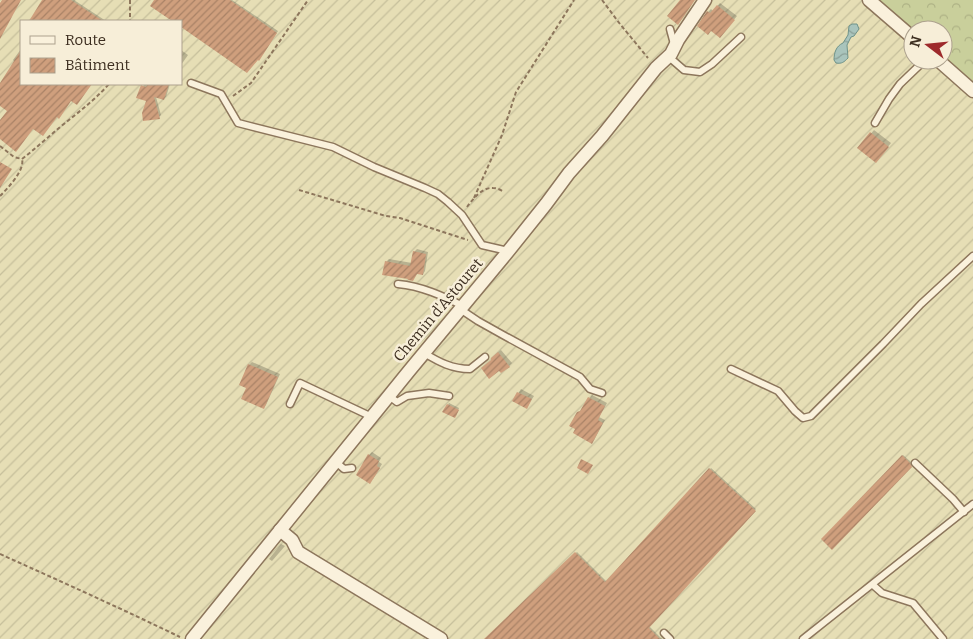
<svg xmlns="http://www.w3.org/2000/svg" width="973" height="639" font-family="Bitter,serif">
<defs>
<pattern id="farmland-furrows" width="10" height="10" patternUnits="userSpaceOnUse" patternTransform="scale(1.25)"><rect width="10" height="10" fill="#e6deb5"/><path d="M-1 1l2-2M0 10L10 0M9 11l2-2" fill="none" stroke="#c6bf9b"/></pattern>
<pattern id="forest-crowns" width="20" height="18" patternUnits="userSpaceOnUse" patternTransform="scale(1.25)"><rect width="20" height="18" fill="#c9cf9b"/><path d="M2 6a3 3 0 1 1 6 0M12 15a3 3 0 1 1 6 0" fill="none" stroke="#aeb285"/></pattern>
<pattern id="water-waves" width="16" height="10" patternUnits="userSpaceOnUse" patternTransform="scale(1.25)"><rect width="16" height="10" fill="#a9c4bc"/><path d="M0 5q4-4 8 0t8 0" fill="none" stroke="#8ba098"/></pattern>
<pattern id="building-hatch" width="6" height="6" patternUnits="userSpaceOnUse" patternTransform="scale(1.25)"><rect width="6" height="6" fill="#cf9f7d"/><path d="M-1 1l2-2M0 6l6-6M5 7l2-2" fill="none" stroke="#a98266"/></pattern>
</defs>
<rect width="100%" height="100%" fill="#f0e4c8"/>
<!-- farmland -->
<g fill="url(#farmland-furrows)" fill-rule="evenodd">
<path d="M 0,0 L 700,0 L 669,54 L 639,79 L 608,124 L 187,639 L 0,639 ZM 21,21 L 181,21 L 181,84 L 21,84 Z"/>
<polygon points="709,0 864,0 913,42 913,60 933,60 973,96 973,639 196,639"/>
</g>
<!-- forest -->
<polygon fill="url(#forest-crowns)" points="875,0 973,0 973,87 943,60 943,30 913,30"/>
<!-- water -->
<path fill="url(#water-waves)" stroke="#6f938a" d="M 852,24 L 857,24 L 859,29 L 854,36 L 851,37 L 847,45 L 848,58 C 844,62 842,64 836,63 L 834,60 C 834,53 836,46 843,43 L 848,35 L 849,26 Z"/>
<!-- shadow -->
<g fill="#0003">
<polygon points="43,0 74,0 106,21 31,21"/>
<polygon points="155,0 232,0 278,31 260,58 181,21 175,21 152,5"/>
<polygon points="720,3 737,16 722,34 699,26 708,12 711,9 713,11"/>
<polygon points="21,49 21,84 92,84 71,100 57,116 33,128 0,138 0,122 8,111 0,105 0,85 15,62 13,60"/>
<polygon points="181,50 188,55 181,65"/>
<polygon points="145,84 149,85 150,84 170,84 166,97 163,99 156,97 161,115 159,117 148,100 143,86"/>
<polygon points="874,130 891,143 879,158 859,148"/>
<polygon points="417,249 428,252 425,271 423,274 418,273 412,280 386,262 389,259 412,263 414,252"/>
<polygon points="501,350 512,363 509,366 500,369 492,360 495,355"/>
<polygon points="252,362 280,374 266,405 263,408 248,387 249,365"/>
<polygon points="521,389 534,396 527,407 514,400"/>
<polygon points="592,395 607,403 599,417 605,420 594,440 583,408"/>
<polygon points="449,403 459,408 456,416 444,412"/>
<polygon points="372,452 381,458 379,462 382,464 373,479 369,455"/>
<polygon points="903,455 911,462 912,465 832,548 823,539"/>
<polygon points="711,468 756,509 649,626 662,639 485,639 577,552 607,582"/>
<polygon points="281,544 285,546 272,561 269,559"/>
</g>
<!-- building -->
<g fill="url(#building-hatch)">
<polygon points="2,0 21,0 0,39 0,3"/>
<polygon points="42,0 71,0 103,21 29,21"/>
<polygon points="154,0 230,0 277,33 259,61 258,60 247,73 181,27 181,21 172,21 150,6"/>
<polygon points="680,0 695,0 678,25 667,16"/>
<polygon points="717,5 735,20 720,38 711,31 708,35 697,26 707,11 710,13"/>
<polygon points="21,50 21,84 92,84 77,105 71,101 59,119 57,117 43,136 33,129 16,152 0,139 0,120 7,111 0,106 0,83"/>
<polygon points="148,84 169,84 164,100 154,97 160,119 143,121 142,113 146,101 136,98 141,85 146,87"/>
<polygon points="870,132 889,147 876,163 857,148"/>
<polygon points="0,162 12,169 0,188"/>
<polygon points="413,251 426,254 423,275 417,274 413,281 408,280 408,278 408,279 382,275 385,261 410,266"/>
<polygon points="498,352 510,367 501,373 499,371 489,379 481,368 491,360 491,358"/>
<polygon points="248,364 278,377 264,409 241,399 246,388 239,385"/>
<polygon points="517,392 532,399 527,409 512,401"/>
<polygon points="588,397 605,406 598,420 603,423 592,444 573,433 575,429 569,426 577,412 580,411"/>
<polygon points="447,404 459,410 455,418 442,412"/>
<polygon points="368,454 379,461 377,466 380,468 370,484 356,475"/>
<polygon points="902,455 910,463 912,467 832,550 821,539"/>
<polygon points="581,459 593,465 588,474 577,468"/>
<polygon points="709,468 756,511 649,628 660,639 484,639 575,552 605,582"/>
</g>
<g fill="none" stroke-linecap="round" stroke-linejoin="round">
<defs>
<g id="lane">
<polyline points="670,29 674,44"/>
<polyline points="669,57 684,70 700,72 712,64 741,37"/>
<polyline points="191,83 221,94 238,123 333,147 374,167 425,188 438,194 448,202 462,215 482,245 508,251"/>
<polyline points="875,123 889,99 900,84 925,60"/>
<path d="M 398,284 C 421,286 443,296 463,306"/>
<polyline points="460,309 478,321 503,335 580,377 590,389 602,393"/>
<path d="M 424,353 C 439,362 452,369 470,369 L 485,357"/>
<polyline points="731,369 778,391 795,411 803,418 811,416 883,344 921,304 973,256"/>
<polyline points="389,396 397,402 407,396 429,393 449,396"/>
<polyline points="290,404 300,383 372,417"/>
<polyline points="336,462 344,469 352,468"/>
<polyline points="915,463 953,499 964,512"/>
<polyline points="873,585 882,593 913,603 943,639"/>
<polyline points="664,633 670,639"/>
<polyline points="803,639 973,504"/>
</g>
<g id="street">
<polyline points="869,0 913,38"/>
<polyline points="938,60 973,91"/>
<polyline points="280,530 292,540 298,552 441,639"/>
<polyline points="192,639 409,371 506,254 546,204 569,173 602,136 656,68 671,54 678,40 705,0"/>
</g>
</defs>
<!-- lane casing -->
<use href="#lane" stroke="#8d765c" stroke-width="9"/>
<!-- street casing -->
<use href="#street" stroke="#8d765c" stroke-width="15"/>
<!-- path -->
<g stroke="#8d765c" stroke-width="2" stroke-dasharray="4 2.5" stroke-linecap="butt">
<polyline points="130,0 130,21"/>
<polyline points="602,0 620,24 648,58"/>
<polyline points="233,96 251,83 308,0"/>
<polyline points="0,146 14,157 22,159"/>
<path d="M 22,159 C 35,149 47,138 59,128 C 77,113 93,102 109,84"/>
<polyline points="299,190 386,216 400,218 468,240"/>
<path d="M 0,196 C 8,188 25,170 22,159"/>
<polyline points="474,198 502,135 516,92 574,0"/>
<path d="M 467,207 C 473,199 482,187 493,188 C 497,188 501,190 504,192"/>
<path d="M 0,554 C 60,581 120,608 180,637"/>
</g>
<!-- lane -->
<use href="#lane" stroke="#faf1dc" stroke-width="6"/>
<!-- street -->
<use href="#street" stroke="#faf1dc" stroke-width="12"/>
</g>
<g text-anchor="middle" stroke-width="5" stroke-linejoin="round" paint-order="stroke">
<!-- street labels -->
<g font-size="15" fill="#3d2e20" stroke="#f7eed8">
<text transform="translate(438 310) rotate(-50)" y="5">Chemin d'Astouret</text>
</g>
</g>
<!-- legend -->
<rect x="20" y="20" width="162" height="65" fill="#f7eed8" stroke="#ada18e"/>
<rect x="30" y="36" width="25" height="8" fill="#faf1dc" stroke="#ada18e"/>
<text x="65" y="45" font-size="15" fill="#3d2e20">Route</text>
<rect x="30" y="58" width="25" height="15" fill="url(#building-hatch)" stroke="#ada18e"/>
<text x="65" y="70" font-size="15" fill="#3d2e20">Bâtiment</text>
<!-- north arrow -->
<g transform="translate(928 45) rotate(286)"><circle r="24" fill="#f7eed8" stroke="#ada18e"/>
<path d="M0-4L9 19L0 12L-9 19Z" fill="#9e2a2b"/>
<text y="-8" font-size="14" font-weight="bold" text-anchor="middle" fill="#3d2e20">N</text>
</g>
</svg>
